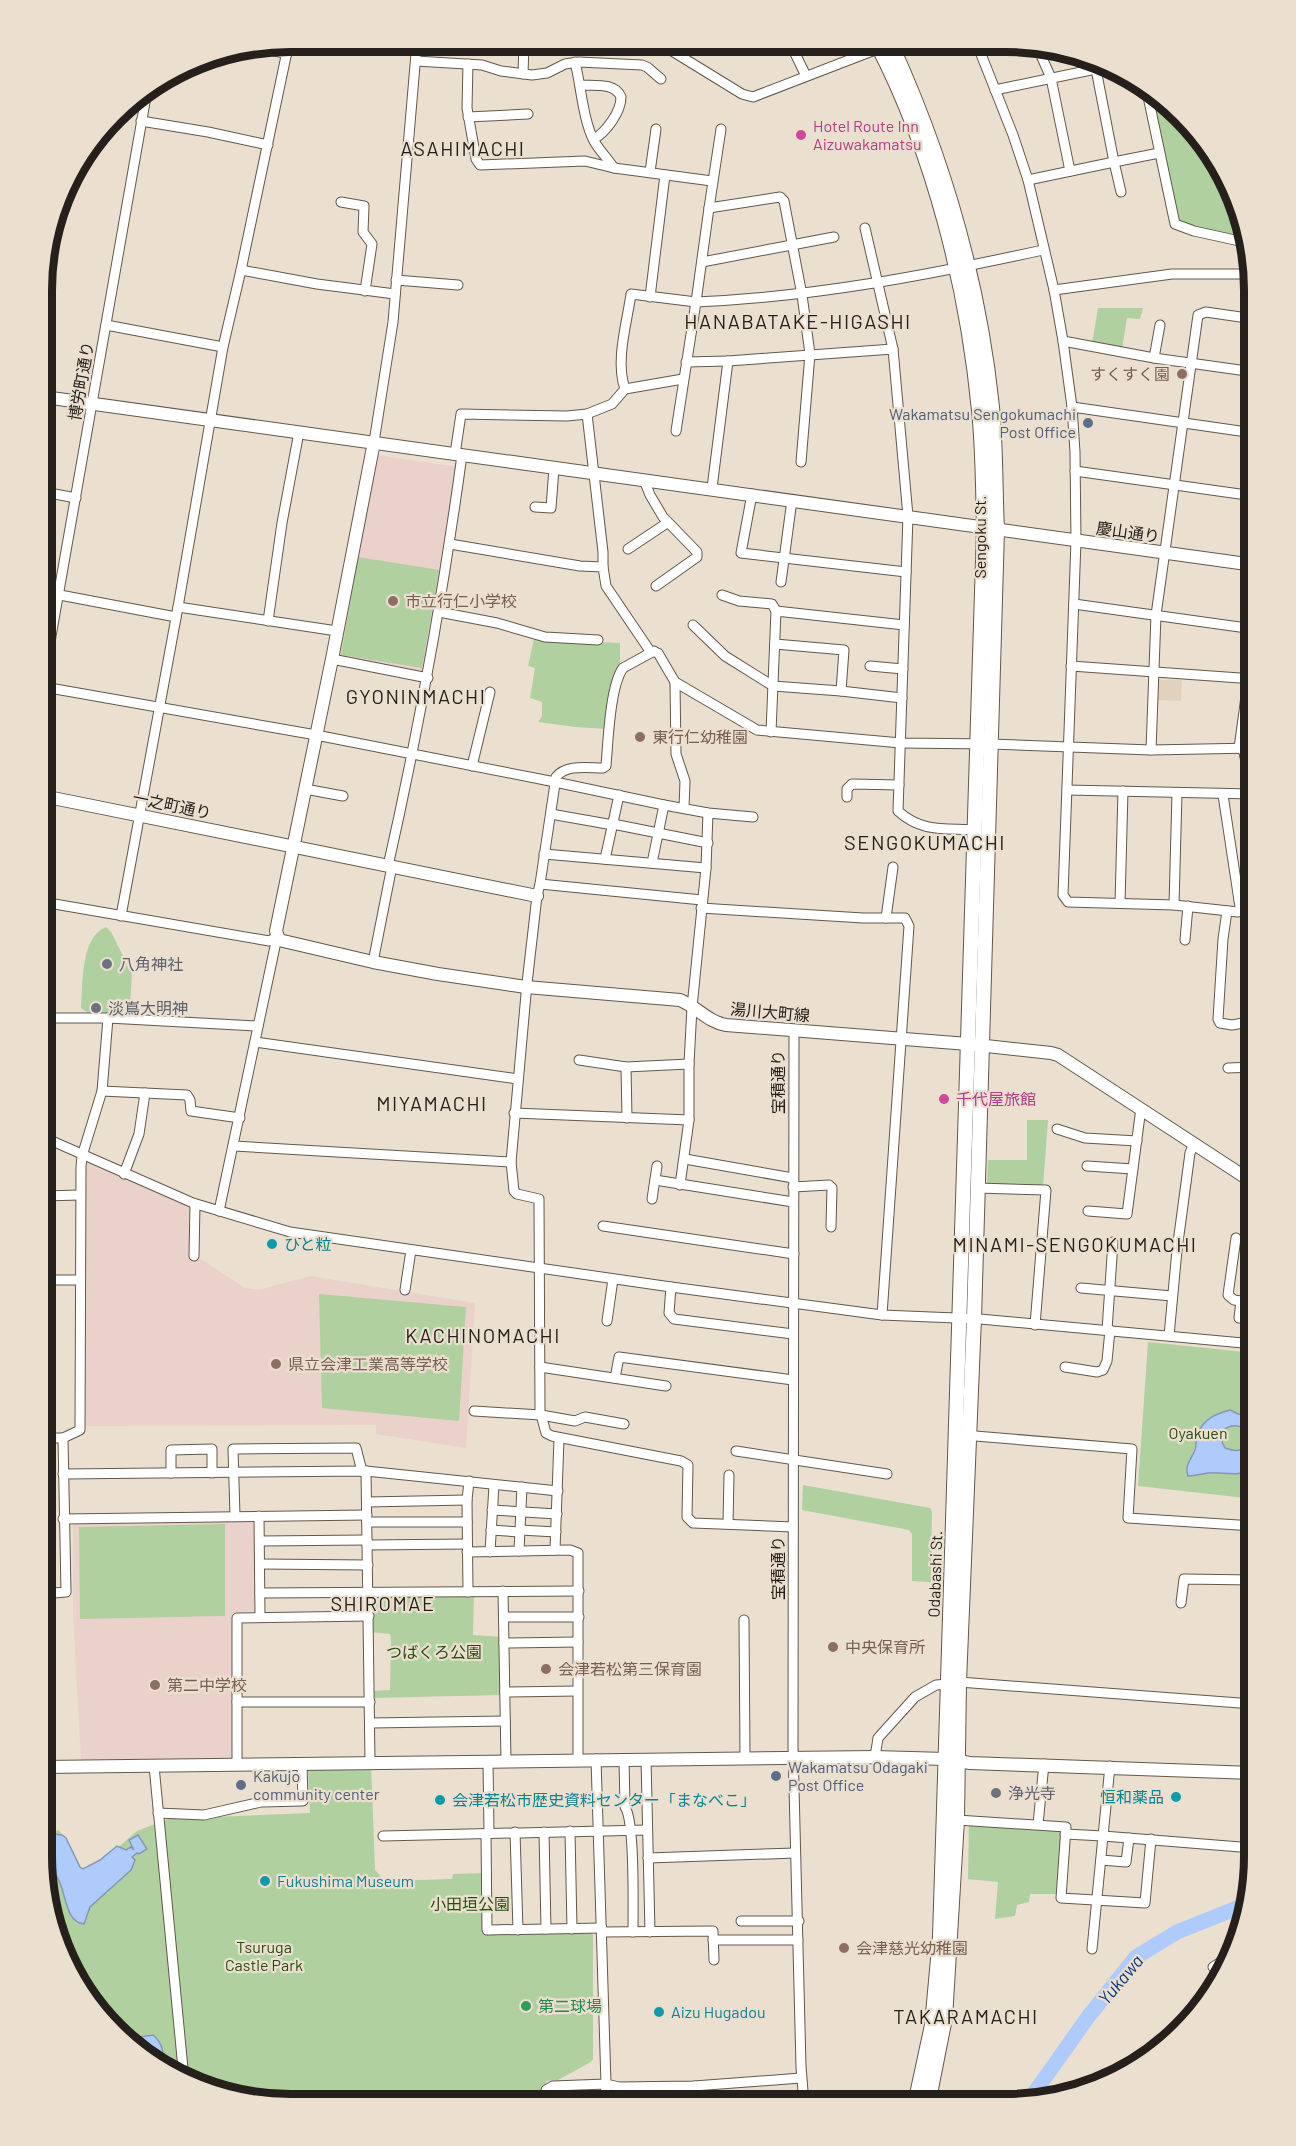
<svg xmlns="http://www.w3.org/2000/svg" width="1296" height="2146" font-family="Barlow,'Noto Sans JP',sans-serif">
<rect width="100%" height="100%" fill="#ebdfd0"/>
<!-- built -->
<polygon fill="#e2d2bc" points="1159,680 1182,680 1181,701 1158,700"/>
<!-- education -->
<g fill="#ead1ca">
<polygon points="377,455 458,467 426,675 337,657"/>
<polygon points="82,1161 201,1208 198,1257 245,1288 259,1290 310,1276 475,1303 466,1448 376,1434 376,1425 81,1426"/>
<polygon points="254,1521 255,1611 232,1613 233,1758 81,1761 73,1612 73,1523"/>
</g>
<!-- green -->
<g fill="#b1d0a0">
<polygon points="1152,91 1203,140 1235,196 1244,241 1178,225 1171,197"/>
<polygon points="59,209 64,210 57,260 44,258"/>
<polygon points="1098,308 1143,308 1140,319 1127,318 1122,349 1092,344"/>
<polygon points="358,557 439,570 422,668 341,655"/>
<polygon points="534,639 620,643 620,667 606,729 575,727 538,722 542,716 542,702 530,698 535,668 528,666"/>
<path d="M 106,927 L 111,932 L 132,974 L 130,1007 L 128,1011 L 108,1015 L 90,1014 L 81,1008 C 83,985 80,937 106,927 Z"/>
<polygon points="1027,1120 1048,1120 1043,1187 987,1183 988,1160 1027,1160"/>
<polygon points="319,1294 466,1307 459,1421 322,1408"/>
<polygon points="1148,1342 1254,1353 1254,1499 1138,1486"/>
<polygon points="803,1485 930,1508 932,1511 931,1582 912,1581 912,1534 909,1530 802,1510"/>
<polygon points="225,1524 225,1616 80,1619 79,1527"/>
<polygon points="474,1592 473,1635 503,1637 503,1695 371,1698 371,1691 390,1690 391,1641 390,1634 370,1632 371,1596"/>
<polygon points="371,1763 375,1870 385,1881 452,1879 453,1874 486,1873 487,1932 589,1930 593,1935 593,2059 591,2062 558,2080 546,2081 548,2103 259,2102 195,2085 139,2052 93,2006 61,1950 42,1855 42,1836 59,1830 83,1871 121,1845 137,1831 168,1819 310,1813 308,1765"/>
<polygon points="969,1823 1063,1829 1059,1894 1030,1894 1029,1902 1017,1905 1015,1916 995,1919 998,1882 968,1879"/>
</g>
<!-- water -->
<g fill="#aecbfb" stroke="#8598b8" stroke-width="1.5">
<path d="M 1230,1410 L 1238,1414 L 1254,1416 L 1254,1438 L 1252,1440 L 1249,1439 L 1246,1429 C 1231,1420 1214,1430 1225,1448 C 1236,1452 1242,1452 1249,1442 L 1251,1443 L 1254,1464 C 1243,1480 1223,1471 1208,1473 C 1201,1474 1195,1476 1188,1476 C 1184,1466 1191,1460 1195,1450 C 1197,1445 1195,1441 1197,1435 C 1203,1420 1214,1414 1230,1410 Z"/>
<path d="M 54,1834 L 62,1835 L 66,1838 L 80,1867 L 83,1869 L 100,1860 L 117,1846 L 126,1850 L 131,1847 L 134,1850 L 129,1840 L 138,1835 L 147,1849 L 139,1854 L 137,1853 L 132,1857 L 135,1860 L 131,1870 L 90,1907 L 84,1924 C 59,1921 71,1878 44,1864 L 42,1836 Z"/>
<path d="M 153,2035 C 162,2042 166,2055 160,2065 L 139,2052 L 130,2044 L 131,2039 L 133,2038 Z"/>
</g>
<g fill="none" stroke-linecap="round" stroke-linejoin="round">
<!-- river -->
<polyline stroke="#aecbfb" stroke-width="15" points="1030,2099 1088,2017 1136,1957 1177,1932 1247,1904"/>
<defs>
<g id="street">
<polyline points="659,43 742,94 753,97 880,48"/>
<polyline points="790,43 806,76"/>
<polyline points="977,44 1013,135 1028,180 1054,290 1063,341 1072,407 1075,452 1076,541 1063,895 1068,902 1174,905 1238,912 1240,907 1223,795"/>
<polyline points="1036,44 1051,78 1070,171"/>
<polyline points="262,48 287,54"/>
<polyline points="416,61 482,65 501,71 532,75 547,73 565,64 579,62 642,65 647,67 661,79"/>
<path d="M 575,62 C 581,86 583,120 594,141 C 599,150 608,159 614,168"/>
<polyline points="468,64 467,108 476,159 480,165 585,161 614,168 712,181"/>
<polyline points="523,74 524,43"/>
<path d="M 580,85 C 594,86 615,82 621,97 C 621,112 606,132 594,139"/>
<polyline points="1146,87 1175,224 1194,231 1244,242"/>
<polyline points="995,90 1110,66"/>
<polyline points="468,117 528,114"/>
<polyline points="141,121 208,132 268,145"/>
<polyline points="650,172 656,129"/>
<polyline points="1028,180 1114,162 1094,59"/>
<polyline points="1121,192 1114,162 1159,153"/>
<polyline points="341,202 364,206 363,232 372,244 365,291"/>
<polyline points="709,208 721,129"/>
<polyline points="865,228 893,349"/>
<polyline points="702,262 834,237"/>
<polyline points="241,270 317,284 395,294"/>
<polyline points="396,280 458,285"/>
<polyline points="1054,290 1172,274 1251,274"/>
<polyline points="650,297 665,175"/>
<polyline points="106,325 223,347"/>
<polyline points="1063,341 1154,358 1254,372"/>
<polyline points="1154,358 1160,325"/>
<polyline points="686,362 728,361"/>
<path d="M 625,389 C 615,361 627,323 631,294 L 696,302 L 676,431"/>
<polyline points="1072,407 1254,433"/>
<polyline points="587,414 603,552 603,567"/>
<polyline points="374,442 393,322 417,42"/>
<polyline points="455,454 461,414 567,416 587,414 612,404 625,389 683,379"/>
<path d="M 801,462 L 810,354 L 802,295 L 784,201 L 780,197 L 709,208 L 696,302 C 814,297 928,275 1043,250"/>
<polyline points="1075,471 1254,496"/>
<polyline points="644,480 650,495 663,517 697,552 697,557 656,586"/>
<path d="M 712,488 L 728,361 L 893,349 L 908,516 L 898,811 C 922,833 946,828 975,830"/>
<polyline points="44,492 76,498"/>
<polyline points="752,494 741,553 906,572"/>
<polyline points="535,507 551,508 554,468"/>
<polyline points="450,544 580,566 603,567 606,586 650,651 658,653 675,682 757,730 901,743 991,744 1151,750 1254,748"/>
<polyline points="628,549 667,523"/>
<polyline points="781,582 792,500"/>
<polyline points="44,592 176,617"/>
<polyline points="722,595 739,601 772,604 776,611"/>
<polyline points="1074,604 1254,629"/>
<polyline points="178,607 337,631"/>
<polyline points="439,612 497,623 545,637 598,640"/>
<polyline points="268,621 282,523 299,432"/>
<polyline points="693,625 725,656 773,686 841,691 902,698"/>
<polyline points="775,644 844,650 841,691"/>
<path d="M 654,651 L 623,668 C 610,686 608,742 606,766 L 603,768 C 588,768 566,764 556,777 L 540,884 L 537,896 L 527,983 L 511,1162 L 514,1191 L 517,1194 L 539,1199 L 540,1411 L 546,1433 L 552,1436 L 681,1461 L 688,1465 L 687,1517 L 693,1523 L 793,1527"/>
<polyline points="332,659 428,678"/>
<polyline points="870,666 903,669"/>
<polyline points="1071,666 1254,679"/>
<polyline points="44,676 147,91"/>
<polyline points="675,682 676,754 685,781 684,808"/>
<polyline points="44,687 316,735 555,782 664,805 708,813 753,817"/>
<polyline points="771,732 776,611 904,625"/>
<polyline points="1239,748 1254,638"/>
<polyline points="1151,750 1156,615 1198,315 1206,312 1254,319"/>
<polyline points="472,766 490,692"/>
<polyline points="305,789 343,796"/>
<polyline points="1067,790 1253,794 1243,748"/>
<polyline points="847,797 847,789 852,784 899,785"/>
<polyline points="551,814 613,825"/>
<polyline points="613,824 708,843"/>
<polyline points="544,854 706,868"/>
<polyline points="605,859 619,795"/>
<polyline points="652,863 664,805"/>
<path d="M 388,866 C 419,729 443,594 462,455"/>
<polyline points="540,884 702,900"/>
<polyline points="1239,900 1254,900"/>
<polyline points="43,902 269,941 277,937 219,1211"/>
<polyline points="1120,903 1123,791"/>
<polyline points="1174,905 1177,793"/>
<polyline points="701,908 863,918 905,918 909,926 882,1315"/>
<polyline points="1227,911 1223,939 1218,1019 1220,1023 1232,1025 1254,1021"/>
<polyline points="121,916 178,607 223,347 241,270 289,42"/>
<polyline points="886,918 893,867"/>
<polyline points="1185,940 1188,906"/>
<polyline points="373,962 392,866"/>
<polyline points="43,1018 108,1018 258,1026"/>
<polyline points="794,1032 793,1747 801,2067 804,2103"/>
<polyline points="255,1042 518,1079"/>
<polyline points="579,1060 626,1067 689,1064"/>
<polyline points="626,1067 627,1118"/>
<polyline points="1228,1068 1254,1067"/>
<polyline points="102,1091 187,1095 190,1100 191,1111 240,1118"/>
<polyline points="514,1113 689,1120"/>
<polyline points="1057,1129 1085,1138 1137,1141"/>
<polyline points="43,1137 193,1203 290,1232 671,1287 882,1315 980,1319 1254,1344"/>
<polyline points="234,1146 511,1162"/>
<polyline points="685,1159 793,1178"/>
<polyline points="1087,1166 1133,1169"/>
<polyline points="124,1174 139,1134 145,1093"/>
<polyline points="655,1180 793,1202"/>
<polyline points="680,1185 689,1120 689,1064 692,1007 706,868 708,813"/>
<polyline points="793,1187 829,1185 832,1188 831,1227"/>
<polyline points="977,1188 1046,1190 1035,1325"/>
<polyline points="43,1196 80,1195"/>
<polyline points="652,1199 657,1166"/>
<polyline points="1088,1211 1127,1214 1141,1108"/>
<polyline points="603,1226 794,1254"/>
<polyline points="1236,1238 1228,1295 1234,1300 1241,1301 1239,1318 1254,1319"/>
<polyline points="194,1256 195,1204"/>
<polyline points="43,1280 80,1280"/>
<polyline points="671,1287 669,1313 674,1319 793,1334"/>
<polyline points="1081,1288 1172,1296"/>
<polyline points="405,1290 411,1250"/>
<polyline points="607,1321 613,1279"/>
<polyline points="1107,1330 1113,1242"/>
<polyline points="1169,1336 1177,1250 1190,1153 1194,1143"/>
<polyline points="540,1367 666,1386"/>
<polyline points="1065,1367 1097,1372 1103,1370 1107,1361 1110,1330"/>
<polyline points="615,1378 619,1357 793,1380"/>
<polyline points="474,1411 541,1415 575,1421 585,1417 624,1424"/>
<polyline points="963,1435 1132,1449 1128,1518 1254,1526"/>
<polyline points="43,1438 63,1438 80,1430 81,1167 82,1156 102,1091 108,1018"/>
<polyline points="736,1451 887,1474"/>
<polyline points="366,1471 370,1762"/>
<polyline points="171,1473 171,1450 212,1449 212,1473"/>
<polyline points="63,1474 366,1471 558,1491"/>
<polyline points="367,1502 467,1500"/>
<polyline points="492,1510 557,1514"/>
<polyline points="235,1516 233,1449 356,1448 362,1471"/>
<polyline points="259,1516 260,1617"/>
<polyline points="63,1519 367,1515"/>
<polyline points="367,1522 467,1522"/>
<polyline points="728,1524 729,1475"/>
<polyline points="491,1530 520,1532"/>
<polyline points="520,1530 556,1532"/>
<polyline points="260,1541 367,1540"/>
<polyline points="367,1545 467,1544"/>
<polyline points="555,1550 559,1439"/>
<polyline points="519,1551 522,1487"/>
<polyline points="467,1552 570,1550 578,1553 578,1759"/>
<polyline points="490,1552 494,1485"/>
<polyline points="260,1564 368,1565"/>
<polyline points="503,1591 506,1761"/>
<polyline points="468,1592 467,1500 469,1481"/>
<polyline points="260,1593 579,1591"/>
<polyline points="42,1594 66,1592 63,1438"/>
<polyline points="1181,1603 1184,1579 1254,1580"/>
<polyline points="504,1617 579,1617"/>
<polyline points="744,1620 745,1758"/>
<polyline points="504,1643 578,1642"/>
<polyline points="959,1682 1253,1704"/>
<polyline points="505,1692 577,1691"/>
<polyline points="237,1702 370,1702"/>
<polyline points="370,1723 505,1721"/>
<polyline points="875,1757 878,1738 915,1697 936,1685 948,1684"/>
<polyline points="596,1759 606,2084 619,2087 694,2086 801,2078"/>
<path d="M 624,1759 L 625,1807 C 635,1821 633,1909 633,1932"/>
<polyline points="646,1759 650,1932"/>
<polyline points="488,1761 489,1833"/>
<polyline points="237,1764 237,1618 369,1616"/>
<polyline points="154,1766 184,2079"/>
<polyline points="158,1813 204,1815 261,1802 303,1801 302,1764"/>
<polyline points="957,1820 1066,1827 1061,1898 1145,1903 1151,1839"/>
<polyline points="1038,1824 1044,1764"/>
<polyline points="570,1831 572,1929"/>
<polyline points="515,1832 518,1930"/>
<polyline points="544,1832 546,1929"/>
<polyline points="486,1834 487,1930 602,1928"/>
<polyline points="1065,1834 1103,1836 1110,1766"/>
<polyline points="383,1836 647,1830"/>
<polyline points="648,1858 795,1853"/>
<polyline points="1101,1860 1126,1862 1129,1838"/>
<polyline points="741,1921 799,1921"/>
<polyline points="602,1932 713,1931 714,1960"/>
<polyline points="713,1940 798,1940"/>
<polyline points="1092,1949 1103,1836 1253,1848"/>
<polyline points="1213,1967 1230,1956"/>
<polyline points="694,2086 694,2097 702,2103"/>
<polyline points="545,2103 546,2090 553,2086 606,2084 605,2103"/>
</g>
<g id="secondary">
<polyline points="44,397 1254,565"/>
<path d="M 374,442 L 332,659 L 276,931 L 279,940 L 373,962 L 438,974 L 526,987 L 680,1000 C 697,1007 708,1022 726,1025 L 968,1044 L 1051,1053 L 1058,1055 L 1254,1183"/>
<polyline points="43,796 537,896"/>
<polyline points="42,1767 875,1757 946,1759 970,1763 1253,1773"/>
</g>
<g id="primary">
<path d="M 877,44 C 934,154 967,287 979,410 C 983,449 983,489 984,528 L 940,1937 L 932,2025 L 915,2104"/>
<path d="M 891,44 C 943,158 979,281 992,407 C 996,448 995,489 997,530 L 974,1318 L 959,1682 L 957,1820 L 945,2018 L 928,2104"/>
</g>
</defs>
<!-- street casing -->
<use href="#street" stroke="#62584b" stroke-width="11"/>
<!-- secondary casing -->
<use href="#secondary" stroke="#62584b" stroke-width="14"/>
<!-- primary casing -->
<use href="#primary" stroke="#62584b" stroke-width="16"/>
<!-- street -->
<use href="#street" stroke="#fff" stroke-width="9"/>
<!-- secondary -->
<use href="#secondary" stroke="#fff" stroke-width="12"/>
<!-- primary -->
<use href="#primary" stroke="#fff" stroke-width="14"/>
</g>
<!-- markers -->
<g fill="#d1479c" stroke="#ebdfd0" stroke-width="2">
<circle cx="801" cy="135" r="6"/>
<circle cx="944" cy="1099" r="6"/>
</g>
<g fill="#8d6e63" stroke="#ebdfd0" stroke-width="2">
<circle cx="1182" cy="374" r="6"/>
<circle cx="393" cy="601" r="6"/>
<circle cx="640" cy="737" r="6"/>
<circle cx="276" cy="1364" r="6"/>
<circle cx="833" cy="1647" r="6"/>
<circle cx="546" cy="1669" r="6"/>
<circle cx="155" cy="1685" r="6"/>
<circle cx="844" cy="1948" r="6"/>
</g>
<g fill="#5c6f8a" stroke="#ebdfd0" stroke-width="2">
<circle cx="1088" cy="423" r="6"/>
<circle cx="776" cy="1776" r="6"/>
<circle cx="241" cy="1785" r="6"/>
</g>
<g fill="#6b7280" stroke="#ebdfd0" stroke-width="2">
<circle cx="107" cy="964" r="6"/>
<circle cx="96" cy="1008" r="6"/>
<circle cx="996" cy="1793" r="6"/>
</g>
<g fill="#0f9aa8" stroke="#ebdfd0" stroke-width="2">
<circle cx="272" cy="1244" r="6"/>
<circle cx="1176" cy="1797" r="6"/>
<circle cx="440" cy="1800" r="6"/>
<circle cx="265" cy="1881" r="6"/>
<circle cx="659" cy="2012" r="6"/>
</g>
<circle fill="#2e9e5b" stroke="#ebdfd0" stroke-width="2" cx="526" cy="2006" r="6"/>
<g text-anchor="middle" stroke-width="4.5" stroke-linejoin="round" paint-order="stroke">
<!-- hotel labels -->
<g font-size="16" fill="#b23c85" stroke="#ebdfd0" text-anchor="start">
<text x="813" y="132">Hotel Route Inn<tspan x="813" dy="18">Aizuwakamatsu</tspan></text>
<text x="956" y="1105">千代屋旅館</text>
</g>
<!-- education labels -->
<g font-size="16" fill="#785e54" stroke="#ebdfd0" text-anchor="start">
<text x="1170" y="380" text-anchor="end">すくすく園</text>
<text x="405" y="607">市立行仁小学校</text>
<text x="652" y="743">東行仁幼稚園</text>
<text x="288" y="1370">県立会津工業高等学校</text>
<text x="845" y="1653">中央保育所</text>
<text x="558" y="1675">会津若松第三保育園</text>
<text x="167" y="1691">第二中学校</text>
<text x="856" y="1954">会津慈光幼稚園</text>
</g>
<!-- street labels -->
<g font-size="16" fill="#25201b" stroke="#ebdfd0">
<text transform="translate(81 381) rotate(-80)" y="6">博労町通り</text>
<text transform="translate(1128 532) rotate(8)" y="6">慶山通り</text>
<text transform="translate(980 537) rotate(-90)" y="6">Sengoku St.</text>
<text transform="translate(172 805) rotate(12)" y="6">一之町通り</text>
<text transform="translate(770 1012) rotate(5)" y="6">湯川大町線</text>
<text transform="translate(778 1082) rotate(-90)" y="6">宝積通り</text>
<text transform="translate(778 1568) rotate(-90)" y="6">宝積通り</text>
<text transform="translate(935 1574) rotate(-88)" y="6">Odabashi St.</text>
</g>
<!-- service labels -->
<g font-size="16" fill="#4e5e75" stroke="#ebdfd0" text-anchor="start">
<text x="1076" y="420" text-anchor="end">Wakamatsu Sengokumachi<tspan x="1076" dy="18">Post Office</tspan></text>
<text x="788" y="1773">Wakamatsu Odagaki<tspan x="788" dy="18">Post Office</tspan></text>
<text x="253" y="1782">Kakujo<tspan x="253" dy="18">community center</tspan></text>
</g>
<!-- worship labels -->
<g font-size="16" fill="#5b616d" stroke="#ebdfd0" text-anchor="start">
<text x="119" y="970">八角神社</text>
<text x="108" y="1014">淡嶌大明神</text>
<text x="1008" y="1799">浄光寺</text>
</g>
<!-- culture labels -->
<g font-size="16" fill="#0d838f" stroke="#ebdfd0" text-anchor="start">
<text x="284" y="1250">ひと粒</text>
<text x="1164" y="1803" text-anchor="end">恒和薬品</text>
<text x="452" y="1806">会津若松市歴史資料センター「まなべこ」</text>
<text x="277" y="1887">Fukushima Museum</text>
<text x="671" y="2018">Aizu Hugadou</text>
</g>
<!-- park labels -->
<g font-size="16" fill="#284c0e" stroke="#ebdfd0">
<text x="1198" y="1439">Oyakuen</text>
<text x="434" y="1658">つばくろ公園</text>
<text x="470" y="1910">小田垣公園</text>
<text x="264" y="1953">Tsuruga<tspan x="264" dy="18">Castle Park</tspan></text>
</g>
<!-- leisure labels -->
<g font-size="16" fill="#27864d" stroke="#ebdfd0" text-anchor="start">
<text x="538" y="2012">第二球場</text>
</g>
<!-- water labels -->
<g font-size="18" font-style="italic" fill="#0c3577" stroke="#ebdfd0">
<text transform="translate(1121 1980) rotate(-50)" y="6">Yukawa</text>
</g>
<!-- quarter labels -->
<g font-size="20" letter-spacing="1.5" fill="#25201b" stroke="#ebdfd0">
<text x="463" y="156">ASAHIMACHI</text>
<text x="798" y="329">HANABATAKE-HIGASHI</text>
<text x="416" y="704">GYONINMACHI</text>
<text x="925" y="850">SENGOKUMACHI</text>
<text x="432" y="1111">MIYAMACHI</text>
<text x="1075" y="1252">MINAMI-SENGOKUMACHI</text>
<text x="483" y="1343">KACHINOMACHI</text>
<text x="383" y="1611">SHIROMAE</text>
<text x="966" y="2024">TAKARAMACHI</text>
</g>
</g>
<!-- crop -->
<path d="M0 0H1296V2146H0ZM290 52H1006A238 238 0 0 1 1244 290V1856A238 238 0 0 1 1006 2094H290A238 238 0 0 1 52 1856V290A238 238 0 0 1 290 52Z" fill="#ebdfd0" fill-rule="evenodd"/>
<path fill="none" stroke="#25201b" stroke-width="8" d="M290 52H1006A238 238 0 0 1 1244 290V1856A238 238 0 0 1 1006 2094H290A238 238 0 0 1 52 1856V290A238 238 0 0 1 290 52Z"/>
</svg>
